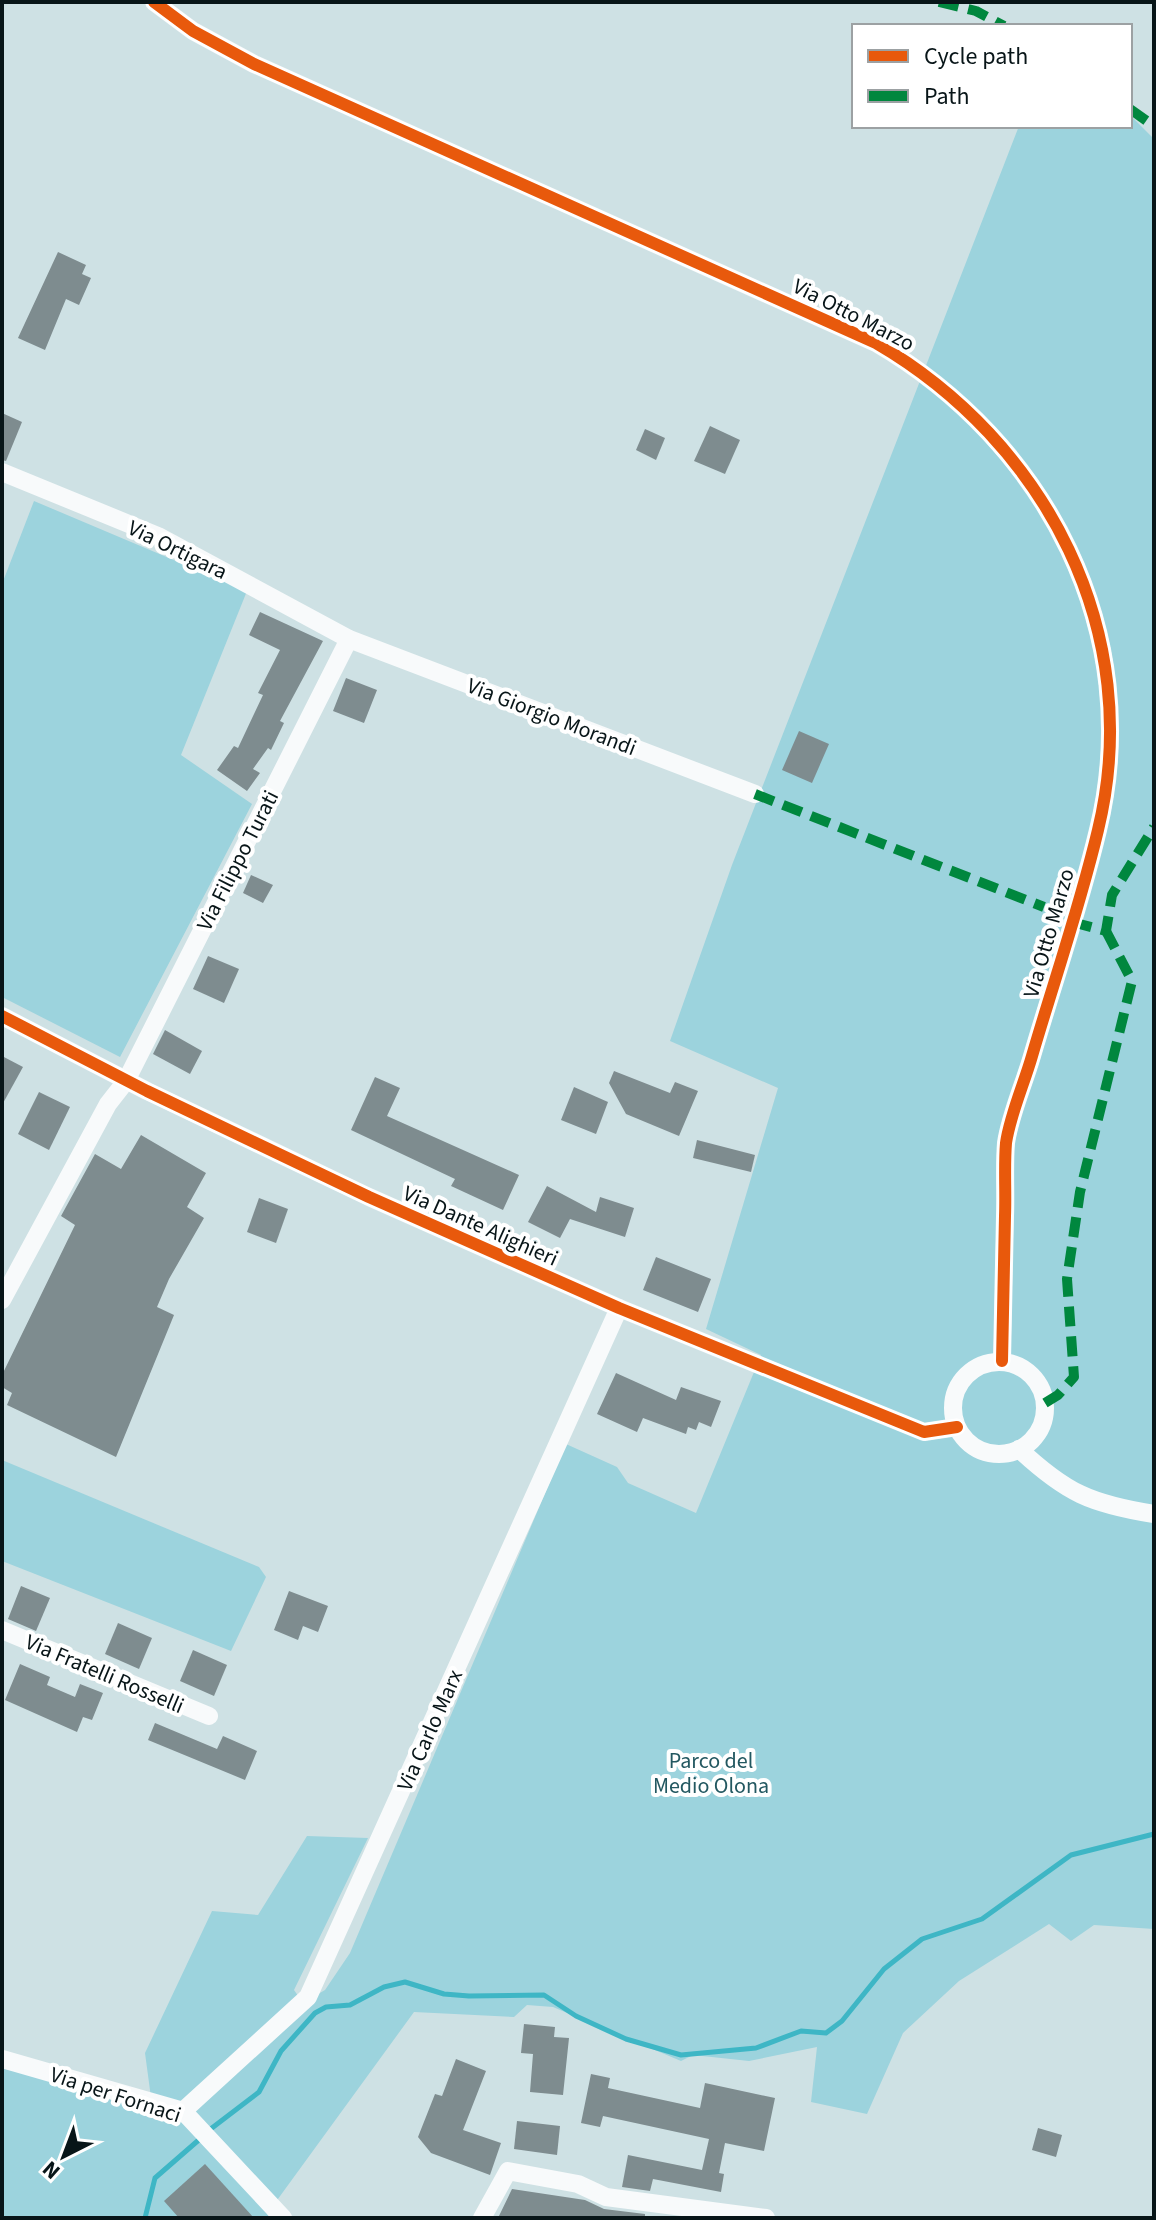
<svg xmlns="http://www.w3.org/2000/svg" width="1156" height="2220" font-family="'Source Sans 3',sans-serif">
<rect width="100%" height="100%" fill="#cee1e4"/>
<!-- green -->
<g fill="#9cd3dd">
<polygon points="1130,115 1154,139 1154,1929 1094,1925 1071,1941 1049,1924 959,1981 903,2033 867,2114 811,2102 817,2047 749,2061 693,2055 681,2061 553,2007 527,2005 514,2017 414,2012 267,2214 270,2218 2,2218 2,2068 152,2105 145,2053 212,1911 258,1915 307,1836 368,1838 294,1990 303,2003 325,1990 350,1953 566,1444 617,1467 628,1483 696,1513 761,1355 706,1329 778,1088 670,1041 732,865 1019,126 1130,126"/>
<polygon points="34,501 247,591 181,755 252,804 120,1057 2,997 2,584"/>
<polygon points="2,1460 259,1567 266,1577 231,1651 2,1561"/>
</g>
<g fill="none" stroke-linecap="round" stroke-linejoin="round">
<!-- stream -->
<g stroke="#3eb6c5" stroke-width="5">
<polyline points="208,2131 259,2092 281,2051 315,2013 326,2007 350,2005 384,1987 405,1982 444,1994 469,1996 544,1995 576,2016 626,2039 681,2055 756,2048 801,2031 826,2033 842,2021 884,1969 922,1939 982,1919 1071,1855 1154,1834"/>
<polyline points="145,2218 155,2178 201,2138"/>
</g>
</g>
<!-- building -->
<g fill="#7e8c8f">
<polygon points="58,252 86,265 82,274 91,278 79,305 66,299 45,350 18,338"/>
<polygon points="2,413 22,422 6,461 2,460"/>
<polygon points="710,426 740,440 725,474 694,461"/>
<polygon points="645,429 665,438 656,460 636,450"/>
<polygon points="260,612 323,641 280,721 284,723 271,750 268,748 253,769 260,773 247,791 217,770 234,746 238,748 263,695 258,693 280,650 249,635"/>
<polygon points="346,678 377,690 364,723 333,711"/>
<polygon points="799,731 829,744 812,783 782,770"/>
<polygon points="251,875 273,885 263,903 243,893"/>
<polygon points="208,956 239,969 224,1003 193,989"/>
<polygon points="165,1030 202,1051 190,1074 153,1054"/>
<polygon points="2,1056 23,1067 2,1105"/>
<polygon points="614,1071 670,1093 675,1082 698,1091 679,1136 626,1114 609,1083"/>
<polygon points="375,1077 400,1088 387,1116 519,1175 503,1210 451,1186 455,1179 351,1130"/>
<polygon points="574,1087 608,1102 596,1134 561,1120"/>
<polygon points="39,1092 70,1107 49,1150 18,1134"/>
<polygon points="141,1135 206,1173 187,1207 204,1218 169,1279 157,1307 174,1315 116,1457 7,1405 12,1393 2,1387 2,1375 75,1225 61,1216 95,1154 121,1169"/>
<polygon points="697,1140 755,1155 751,1172 693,1158"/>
<polygon points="547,1186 596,1212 600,1197 634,1208 625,1237 570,1219 560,1238 528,1222"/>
<polygon points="259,1198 288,1209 276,1243 247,1232"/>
<polygon points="656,1257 711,1279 698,1312 643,1290"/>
<polygon points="616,1373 676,1400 681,1387 721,1401 711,1427 699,1422 696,1430 688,1427 686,1434 643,1418 637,1432 597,1414"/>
<polygon points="21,1586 50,1598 36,1631 8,1619"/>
<polygon points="289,1591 328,1606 318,1632 303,1626 298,1640 274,1630"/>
<polygon points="118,1623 152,1638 139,1669 105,1654"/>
<polygon points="193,1650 227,1665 214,1696 180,1681"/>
<polygon points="20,1664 50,1677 47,1685 75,1697 80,1684 103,1693 92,1720 83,1717 77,1732 5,1700"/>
<polygon points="155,1723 217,1749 223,1736 257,1751 245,1780 148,1740"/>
<polygon points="524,2024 555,2027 554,2037 569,2038 563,2095 530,2092 533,2054 521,2053"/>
<polygon points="456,2059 486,2071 463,2130 501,2143 490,2175 431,2153 418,2137 435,2094 442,2096"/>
<polygon points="591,2074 610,2078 608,2088 700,2108 705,2083 775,2098 764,2151 725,2143 719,2173 724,2174 721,2192 653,2179 650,2191 622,2187 628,2155 702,2170 709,2139 603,2116 600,2127 581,2123"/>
<polygon points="517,2121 560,2126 557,2155 514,2149"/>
<polygon points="1038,2128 1062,2135 1056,2157 1032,2150"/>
<polygon points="205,2164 254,2218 179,2218 164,2201"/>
<polygon points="512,2189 585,2200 604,2209 645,2214 645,2218 498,2218"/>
</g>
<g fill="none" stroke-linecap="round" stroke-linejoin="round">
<!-- minor -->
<g stroke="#f8fafb" stroke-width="18">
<path d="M 154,2 L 193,31 L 254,64 L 876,343 C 1046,442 1146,633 1098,830 C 1080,906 1054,981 1032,1056 C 1024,1084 1010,1115 1006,1143 C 1004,1167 1006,1192 1005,1216 C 1004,1264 1003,1313 1002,1361"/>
<polyline points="2,472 158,536 349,639 755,794"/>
<polyline points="2,1016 147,1091 369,1197 619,1308 924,1432 957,1427"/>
<polyline points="2,1300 108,1104 126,1081 349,639"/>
<circle cx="999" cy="1408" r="46"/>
<path d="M 1019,1449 C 1066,1493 1091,1504 1154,1514"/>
<polyline points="2,1630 209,1716"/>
<polyline points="2,2059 183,2111 283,2218"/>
<polyline points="183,2111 308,1997 619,1308"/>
<polyline points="482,2218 508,2171 578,2184 606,2197 766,2218"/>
</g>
<!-- quiet -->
<g stroke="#00873e" stroke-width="10" stroke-dasharray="20 10" stroke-linecap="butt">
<polyline points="939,2 976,11 1004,26"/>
<polyline points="1130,109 1154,126"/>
<polyline points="755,794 1044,907"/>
<polyline points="1072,922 1106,931 1112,895 1154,827"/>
<polyline points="1045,1403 1058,1395 1074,1377 1067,1279 1080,1192 1132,981 1106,931"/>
</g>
<defs>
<g id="cycleway">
<path d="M 154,2 L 193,31 L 254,64 L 876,343 C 1046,442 1146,633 1098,830 C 1080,906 1054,981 1032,1056 C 1024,1084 1010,1115 1006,1143 C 1004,1167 1006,1192 1005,1216 C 1004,1264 1003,1313 1002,1361"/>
<polyline points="2,1016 147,1091 369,1197 619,1308 924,1432 957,1427"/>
</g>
</defs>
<!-- cycleway casing -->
<use href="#cycleway" stroke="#fff" stroke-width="17"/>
<!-- cycleway -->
<use href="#cycleway" stroke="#e8590c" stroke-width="12"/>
</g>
<g text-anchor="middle" stroke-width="8" stroke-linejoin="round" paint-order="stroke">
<!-- street labels -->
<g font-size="22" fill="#081518" stroke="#fff">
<text transform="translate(854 314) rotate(27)" y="8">Via Otto Marzo</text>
<text transform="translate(178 549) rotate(26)" y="8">Via Ortigara</text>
<text transform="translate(552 716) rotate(21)" y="8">Via Giorgio Morandi</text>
<text transform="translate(237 860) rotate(-63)" y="8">Via Filippo Turati</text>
<text transform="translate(1048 933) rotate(-74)" y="8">Via Otto Marzo</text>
<text transform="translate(481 1225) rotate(24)" y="8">Via Dante Alighieri</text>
<text transform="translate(105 1673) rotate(23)" y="8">Via Fratelli Rosselli</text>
<text transform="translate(429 1730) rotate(-66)" y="8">Via Carlo Marx</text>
<text transform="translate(116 2094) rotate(18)" y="8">Via per Fornaci</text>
</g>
<!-- park labels -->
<g font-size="22" fill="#235861" stroke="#fff">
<text x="711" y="1768">Parco del<tspan x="711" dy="25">Medio Olona</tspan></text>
</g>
</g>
<!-- border -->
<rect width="1156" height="2220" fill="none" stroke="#081518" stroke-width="8"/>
<!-- legend -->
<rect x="852" y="24" width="280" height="104" fill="#ffffff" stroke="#9ca1a3" stroke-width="2"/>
<rect x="868" y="50" width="40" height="12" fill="#e8590c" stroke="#9ca1a3" stroke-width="2"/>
<text x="924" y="64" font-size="24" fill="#081518">Cycle path</text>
<rect x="868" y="90" width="40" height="12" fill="#00873e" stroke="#9ca1a3" stroke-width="2"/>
<text x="924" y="104" font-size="24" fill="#081518">Path</text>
<!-- north arrow -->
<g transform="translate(64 2156) rotate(222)" stroke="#ffffff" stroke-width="6" paint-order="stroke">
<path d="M0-6L14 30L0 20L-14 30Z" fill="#081518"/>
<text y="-12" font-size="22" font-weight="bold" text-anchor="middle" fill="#081518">N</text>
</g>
</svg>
